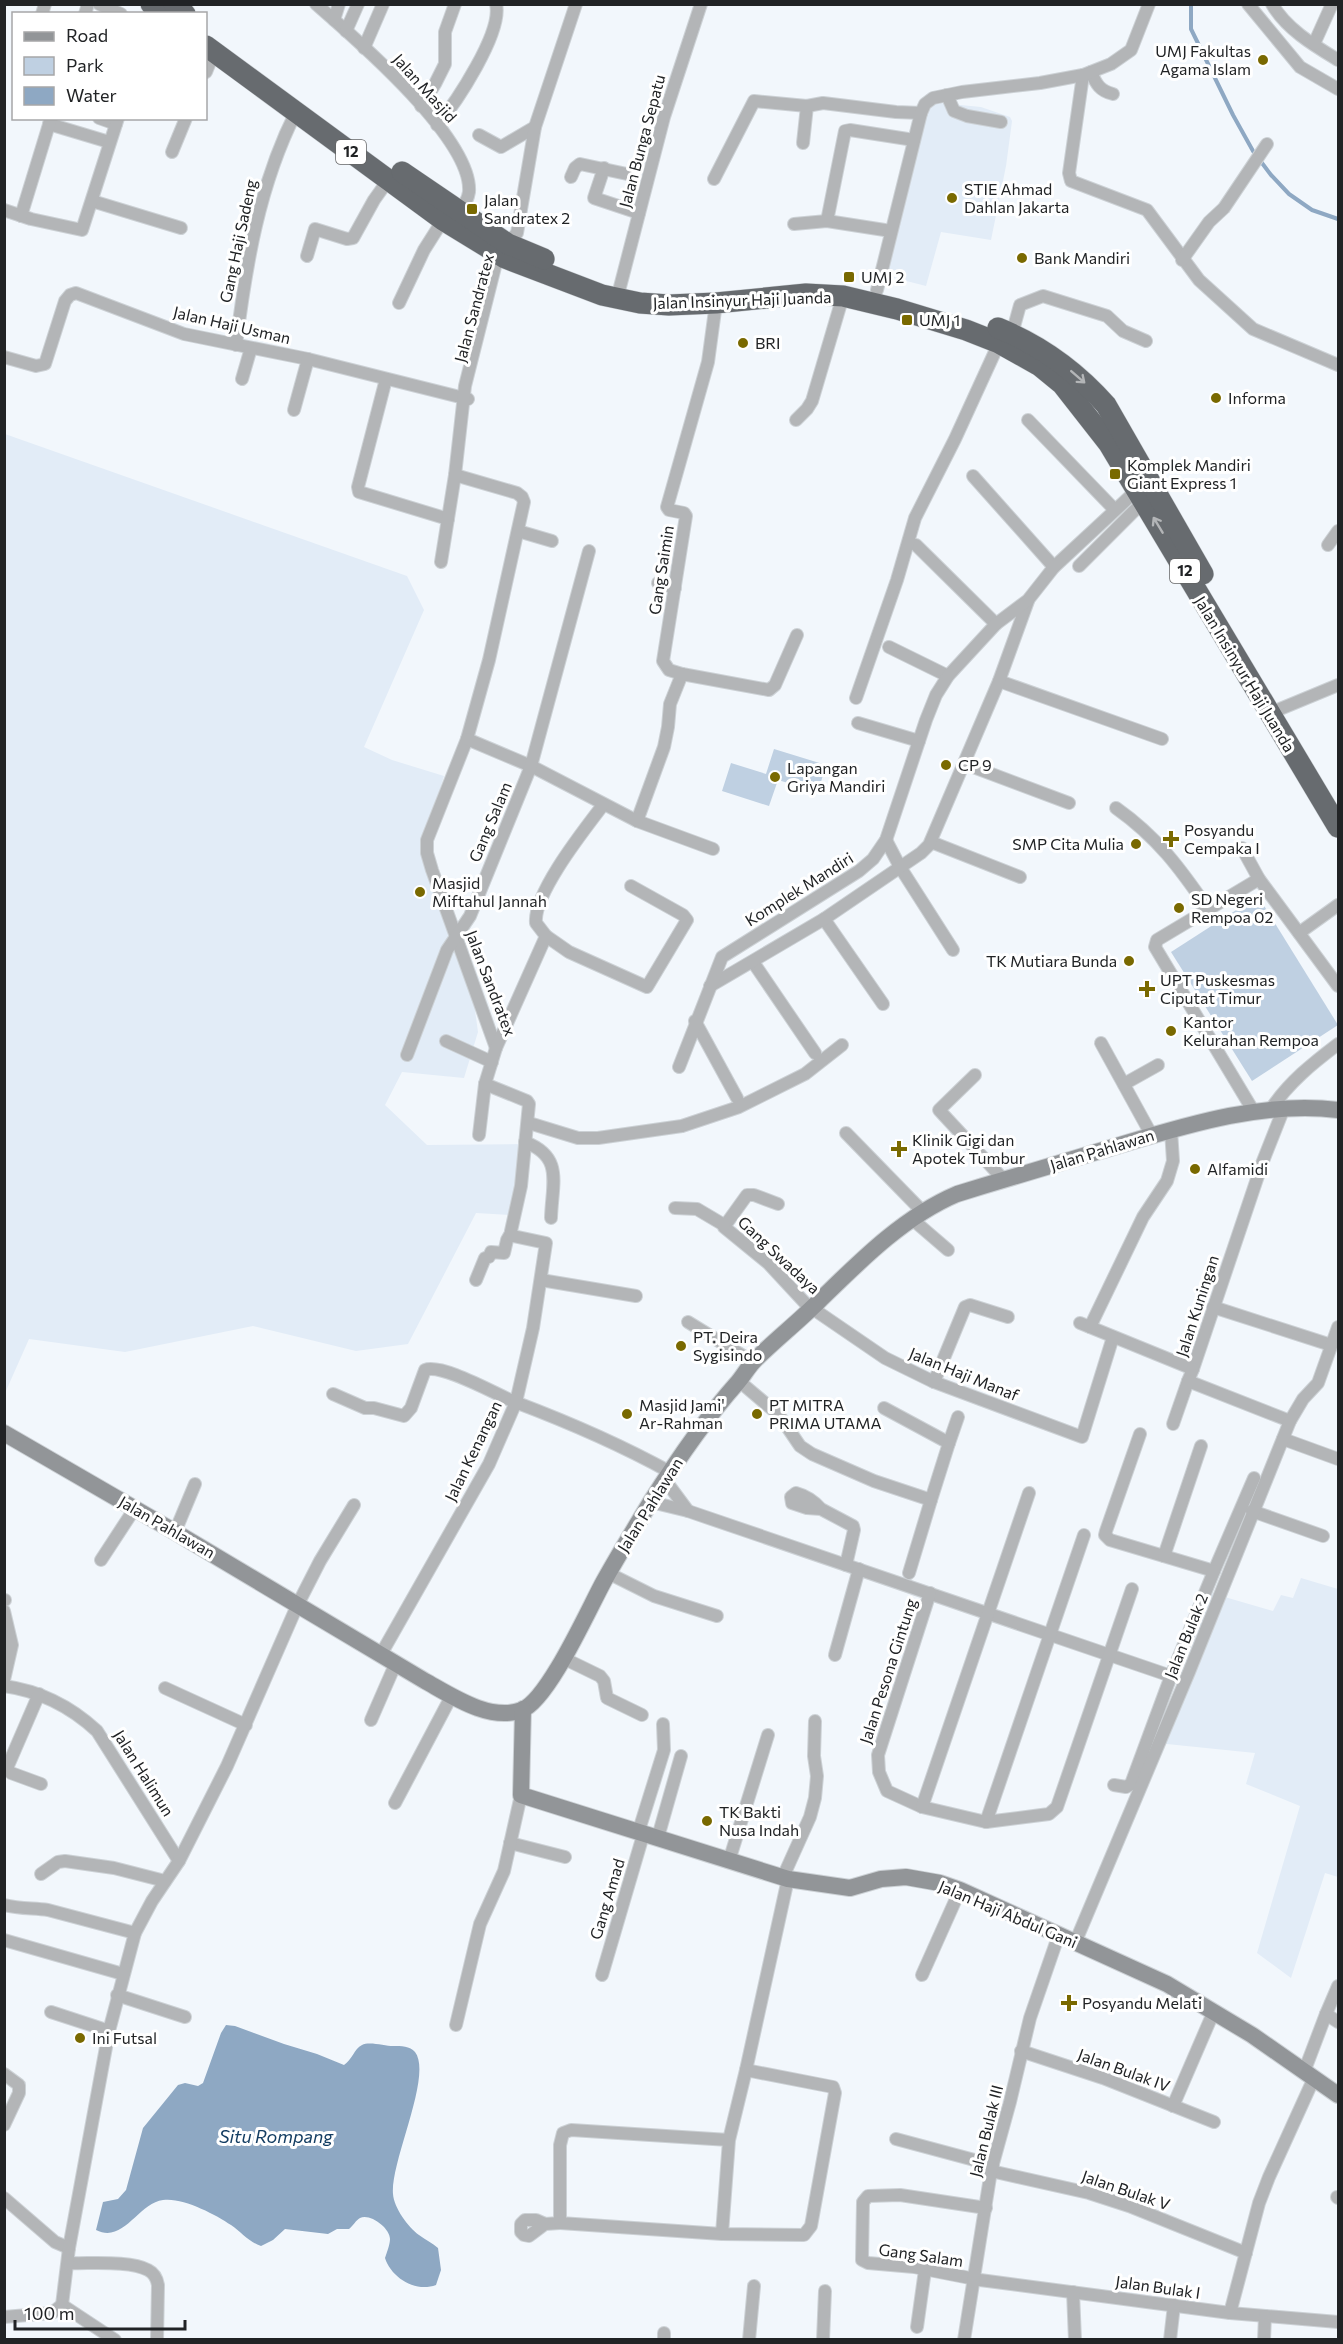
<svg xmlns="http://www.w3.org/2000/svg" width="1343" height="2344" font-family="Commissioner,sans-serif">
<rect width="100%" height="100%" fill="#f2f7fc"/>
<!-- built -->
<g fill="#e2ecf7">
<polygon points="930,102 981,107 1010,117 1012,121 1006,166 991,240 941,232 926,286 883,275"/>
<polygon points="5,434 407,576 424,610 364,747 392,760 444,776 424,840 470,974 478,1032 464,1078 402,1072 385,1105 427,1145 527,1144 510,1215 476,1213 408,1344 356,1351 253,1326 125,1352 29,1339 5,1393"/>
<polygon points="1301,1578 1338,1589 1338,1877 1325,1873 1291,1978 1257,1953 1300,1806 1246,1784 1255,1753 1157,1743 1211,1593 1273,1611 1281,1595 1293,1598"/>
</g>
<!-- green -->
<g fill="#bfd0e2">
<polygon points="774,749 826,765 818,792 778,780 769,806 722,791 731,763 766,774"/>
<polygon points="1258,896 1338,1025 1252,1081 1171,952"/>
</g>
<!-- water -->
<path fill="#8ea8c3" d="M 226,2025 L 235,2026 L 284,2044 L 317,2054 L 344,2065 C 352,2060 354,2049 362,2045 C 369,2041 385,2046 393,2046 C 401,2046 410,2046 415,2052 C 433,2075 390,2162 393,2194 C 394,2208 408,2227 419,2235 C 426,2240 432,2243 438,2248 L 441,2270 L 436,2285 C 415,2293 391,2277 385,2258 C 387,2252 390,2244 390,2239 C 390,2228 370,2213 360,2218 C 356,2220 353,2226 349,2229 L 337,2229 L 328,2234 L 285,2229 L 273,2240 L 261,2246 C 249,2242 241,2232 231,2225 C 215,2214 182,2197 163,2200 C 138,2203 124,2244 96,2230 L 103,2202 L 118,2199 L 126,2190 L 143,2128 L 178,2085 L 185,2083 L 198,2086 L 203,2083 L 221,2033 Z"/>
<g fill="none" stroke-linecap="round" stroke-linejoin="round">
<!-- stream -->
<polyline stroke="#8ea8c3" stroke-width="4" points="1191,4 1191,29 1233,115 1253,151 1271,175 1289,194 1312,210 1338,219"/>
<defs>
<g id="street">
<polyline points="99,4 121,14"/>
<path d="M 316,4 C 355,38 473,139 469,192 C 468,199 464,206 459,212"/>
<polyline points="1248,4 1300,67 1338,89"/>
<path d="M 1272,4 C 1286,29 1315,46 1338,60"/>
<polyline points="42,14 45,4"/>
<polyline points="85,14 88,4"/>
<polyline points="334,20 339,4"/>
<polyline points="346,31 358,4"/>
<polyline points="1314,44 1332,4"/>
<polyline points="364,48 383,4"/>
<polyline points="206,72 214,52"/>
<path d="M 1091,72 C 1096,84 1100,91 1113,94"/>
<polyline points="1083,75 1069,173 1071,181 1147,210 1199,280 1253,329 1338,365"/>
<polyline points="947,95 954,111 967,116 1001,122"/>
<polyline points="421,106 435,84 445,64 445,32 455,4"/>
<polyline points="99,118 116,124"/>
<polyline points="49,124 109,142"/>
<path d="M 437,125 C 456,103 503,32 496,4"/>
<polyline points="479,135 501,147 535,127"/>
<polyline points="803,143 807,106"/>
<polyline points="172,152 186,118"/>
<polyline points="604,168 594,198 639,213"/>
<polyline points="571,177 575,168 580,164 627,174"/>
<polyline points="714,179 754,101 807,106 823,103 896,112 921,113"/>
<polyline points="92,201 181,228"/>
<polyline points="4,210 31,219 82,230 118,118"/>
<polyline points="21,216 51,118"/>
<polyline points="827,221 845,131 850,130 914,140"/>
<polyline points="794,224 827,221 891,231"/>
<polyline points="307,256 315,229 347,239 353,238 374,200 389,179"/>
<polyline points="1182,260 1209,222 1224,208 1267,144"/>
<polyline points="620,287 664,117 701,4"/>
<polyline points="877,290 921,113 925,104 933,98 962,92 1040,83 1083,75 1111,64 1131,50 1149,4"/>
<polyline points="399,303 424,250 443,220"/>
<polyline points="1012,334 1020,305 1043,296 1107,316 1123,331 1146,341"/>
<path d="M 236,345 C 246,265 259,185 296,112"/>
<polyline points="4,357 36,366 45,364 65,301 70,295 76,293 184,334 308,359 468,399"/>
<polyline points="242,379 251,348"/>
<polyline points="386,379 358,487 359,492 448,519"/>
<polyline points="294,410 308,359"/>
<polyline points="796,420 807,409 812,401 843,296"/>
<polyline points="1028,420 1115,510"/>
<polyline points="455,475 517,493 522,497 524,502 489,660 467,739 427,840 427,853 432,870 496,1048"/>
<polyline points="973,476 1054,567"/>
<polyline points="518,531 552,541"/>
<polyline points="916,545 996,624"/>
<polyline points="1328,545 1338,531"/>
<polyline points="441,562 455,475 465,386 498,255 517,233 535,127 576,4"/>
<polyline points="1079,566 1144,501"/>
<polyline points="658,583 675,588"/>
<polyline points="889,647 948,676"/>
<polyline points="682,674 769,690 775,685 797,635"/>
<polyline points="999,681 1162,739"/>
<polyline points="856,698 897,580 915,518 955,439 999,343"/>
<polyline points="1280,709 1338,685"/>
<polyline points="858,723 919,741"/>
<polyline points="467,739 531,766 637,821 713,849"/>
<polyline points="965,764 1069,803"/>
<path d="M 1116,808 C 1157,837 1180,868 1208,909"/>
<polyline points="637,821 664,747 668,727 670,704 682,674 669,670 663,661 686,516 684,513 669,510 667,507 708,362 716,303"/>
<polyline points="886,840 900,867 953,950"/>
<polyline points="931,842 1020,877"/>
<polyline points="1242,848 1259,879 1338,986"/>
<polyline points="824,919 883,1004"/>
<polyline points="1299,933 1338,905"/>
<polyline points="546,936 569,952 647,987 687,920 683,915 631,886"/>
<polyline points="753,962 815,1053"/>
<polyline points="710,986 824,919 921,853 929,845 999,681 1028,601"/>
<polyline points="695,1021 737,1098"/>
<polyline points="446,1041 492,1062"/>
<polyline points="1101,1043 1151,1134"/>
<polyline points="407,1055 447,950 470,916 531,766 589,551"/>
<polyline points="679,1067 722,957 859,871 873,859 886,840 926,720 936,695 948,676 996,624 1028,600 1054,567 1137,490"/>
<polyline points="975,1075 939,1110 1003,1179"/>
<polyline points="1124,1084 1158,1065"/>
<path d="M 1271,1109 C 1289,1082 1313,1063 1338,1044"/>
<polyline points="1254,1112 1155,947 1157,940 1259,879"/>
<polyline points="529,1123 578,1138 598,1138 682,1126 739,1107 805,1074 842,1045"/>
<polyline points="846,1133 923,1212"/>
<polyline points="479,1135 485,1084"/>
<path d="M 525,1142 C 564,1157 552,1183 551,1218"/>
<polyline points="778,1204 754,1195 747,1195 724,1227 768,1263 806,1304 885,1358 934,1382 1082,1437 1113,1337"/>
<polyline points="675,1208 697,1209 724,1225"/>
<polyline points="912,1219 948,1250"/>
<polyline points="476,1280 485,1258 489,1257 491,1252 504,1253 507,1240 511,1233"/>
<polyline points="541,1280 636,1296"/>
<polyline points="1213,1307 1331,1345"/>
<polyline points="688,1322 753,1362"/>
<polyline points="1080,1323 1193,1369 1263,1161 1284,1108"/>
<polyline points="1090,1327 1143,1217 1167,1181 1173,1161 1171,1130"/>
<polyline points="1193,1369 1188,1381 1290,1421"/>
<polyline points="739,1381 779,1415 800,1446 812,1454 874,1481 931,1500 909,1573"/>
<polyline points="934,1382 965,1307 970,1305 1008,1317"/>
<path d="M 333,1394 L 365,1408 L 374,1408 L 404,1416 L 411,1408 L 425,1370 C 442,1363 497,1395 515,1402 C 568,1422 621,1445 670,1472"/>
<polyline points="884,1408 949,1443 931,1500"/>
<polyline points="1173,1424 1188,1381"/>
<polyline points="1140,1434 1106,1531 1105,1535 1110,1540 1214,1571 1254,1478"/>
<polyline points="1283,1439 1338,1459"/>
<polyline points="949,1443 958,1417"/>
<polyline points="665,1480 688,1511"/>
<polyline points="651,1502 688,1511 1171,1676"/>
<path d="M 821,1509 C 814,1501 807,1496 796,1493 L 791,1497 L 792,1503 L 807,1508 L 821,1509 L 853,1526 L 854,1530 L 846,1565"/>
<polyline points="1252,1511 1323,1536"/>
<polyline points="175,1532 195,1484"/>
<polyline points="1164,1556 1201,1446"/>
<polyline points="101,1560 135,1508"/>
<polyline points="608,1573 654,1596 717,1616"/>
<polyline points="930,1593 878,1755 879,1772 887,1791 922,1807 986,1822 1049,1814 1057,1807 1132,1589"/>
<polyline points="4,1600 5,1600"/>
<polyline points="4,1611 12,1645 4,1680"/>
<polyline points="835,1655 859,1569"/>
<path d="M 380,1656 L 489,1464 L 516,1402 L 533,1328 L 546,1243 L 513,1236 L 511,1231 L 521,1186 L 529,1104 L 527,1101 L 485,1084 L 496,1048 L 546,936 L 536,923 C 533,894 584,830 603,805"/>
<polyline points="563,1658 600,1676 604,1681 607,1698 642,1715"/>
<path d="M 4,1686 C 41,1691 70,1706 97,1731 L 179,1861"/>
<polyline points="165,1688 246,1725"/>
<polyline points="39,1694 7,1768 11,1773 41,1784"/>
<polyline points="371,1720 395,1665"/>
<polyline points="1114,1785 1126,1787 1131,1784 1171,1676 1214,1571"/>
<polyline points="395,1803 452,1695"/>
<polyline points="922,1807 1029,1493"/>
<polyline points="986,1822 1084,1535"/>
<polyline points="639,1830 664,1750 663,1724"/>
<polyline points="658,1837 681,1756"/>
<polyline points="510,1843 565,1857"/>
<polyline points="729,1861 768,1735"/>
<polyline points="41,1874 58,1862 65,1861 114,1868 165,1881"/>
<polyline points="783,1877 810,1817 815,1798 817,1776 814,1756 815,1721"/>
<path d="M 4,1905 C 20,1909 33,1908 48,1910 L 135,1933"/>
<polyline points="4,1940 123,1974"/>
<polyline points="1075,1943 1189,1672 1290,1421 1303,1399 1318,1383 1338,1327"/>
<polyline points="602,1975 644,1832"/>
<polyline points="922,1975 960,1890"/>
<polyline points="117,1995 185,2017"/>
<polyline points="51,2012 109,2031"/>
<polyline points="1326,2014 1338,2022"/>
<polyline points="456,2025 480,1924 504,1871 521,1795"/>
<polyline points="1021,2051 1103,2078 1214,2122"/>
<polyline points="746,2070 788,1879"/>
<polyline points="1304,2072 1326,2014 1338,1986"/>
<polyline points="4,2074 19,2085 19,2093 4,2125"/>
<polyline points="1173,2106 1214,2011"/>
<polyline points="896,2139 993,2165"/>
<polyline points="991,2171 1089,2193 1129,2206 1246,2253"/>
<polyline points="1337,2197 1338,2198"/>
<polyline points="4,2198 55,2242 69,2248"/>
<polyline points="986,2208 900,2195 868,2196 863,2202 862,2260 868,2263 914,2267 980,2280 1230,2313 1338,2322"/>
<polyline points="545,2224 529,2236 524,2235 521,2232 521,2224 525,2220 536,2220 545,2224 560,2223"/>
<polyline points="722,2234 729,2140 746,2070 833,2087 835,2093 811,2226 804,2235 722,2234 560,2223 560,2145 563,2133 571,2130 729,2140"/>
<path d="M 68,2263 C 89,2264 130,2260 148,2270 C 154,2273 157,2279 158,2285 L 157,2340"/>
<polyline points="1073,2292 1075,2340"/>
<polyline points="62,2305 69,2248 109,2031 135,1933 152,1901 179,1861 227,1766 297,1606 320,1561 354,1505"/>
<polyline points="62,2305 115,2340"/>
<polyline points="1230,2313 1259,2203 1269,2177 1314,2078"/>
<polyline points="4,2317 52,2313 62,2305"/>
<polyline points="917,2327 925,2270"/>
<polyline points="664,2333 664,2340"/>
<polyline points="749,2340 754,2286"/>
<polyline points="823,2340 825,2291"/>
<polyline points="964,2340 991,2171 1010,2102 1030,2018 1059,1934"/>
<polyline points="1170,2340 1174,2305"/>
<polyline points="1264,2340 1265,2316"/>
</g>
<g id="secondary">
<path d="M 4,1433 L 175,1532 L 425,1681 C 452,1696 490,1722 522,1710 C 549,1699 589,1608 604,1581 C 619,1554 635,1528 650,1503 C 677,1460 705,1419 738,1382 C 744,1375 748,1367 755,1360 C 775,1340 798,1322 818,1302 C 859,1262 903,1217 957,1194 C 1002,1180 1047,1167 1093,1153 C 1172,1130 1255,1100 1338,1110"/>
<polyline points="523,1709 521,1795 788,1879 850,1888 881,1879 906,1877 940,1883 960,1890 1167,1984 1252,2035 1338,2095"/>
</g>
<g id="highway">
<polyline points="151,4 161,14"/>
<polyline points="174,4 185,14"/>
<polyline points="206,46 443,220 505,258 602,295 640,303 669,305 716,303 806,294 843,296 897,309 966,330 999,343 1040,366 1062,384 1109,444 1338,827"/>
<polyline points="402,172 508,244 544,259"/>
<path d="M 998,328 C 1040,345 1076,371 1106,405 L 1203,574"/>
</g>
</defs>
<!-- street casing -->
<use href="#street" stroke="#ccd1d5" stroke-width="14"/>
<!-- secondary casing -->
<use href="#secondary" stroke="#ccd1d5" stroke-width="18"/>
<!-- highway casing -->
<use href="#highway" stroke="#ccd1d5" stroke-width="22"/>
<!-- street -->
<use href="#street" stroke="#b3b5b7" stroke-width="12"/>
<!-- secondary -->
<use href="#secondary" stroke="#929598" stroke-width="16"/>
<!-- highway -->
<use href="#highway" stroke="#676b6f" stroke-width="21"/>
</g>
<!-- one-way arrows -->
<defs><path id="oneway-shaft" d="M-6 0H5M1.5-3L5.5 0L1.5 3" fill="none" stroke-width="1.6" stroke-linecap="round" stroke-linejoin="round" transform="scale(1.5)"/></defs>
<g stroke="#b3b5b7">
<use href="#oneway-shaft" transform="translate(1078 377) rotate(41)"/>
<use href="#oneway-shaft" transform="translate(1158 525) rotate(-121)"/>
</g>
<!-- markers -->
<g fill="#796900" stroke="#fff" stroke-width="2">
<circle cx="1263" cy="60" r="6"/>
<circle cx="952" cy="198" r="6"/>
<rect x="466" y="203" width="12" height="12" rx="3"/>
<circle cx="1022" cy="258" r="6"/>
<rect x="843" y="271" width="12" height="12" rx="3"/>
<rect x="901" y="314" width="12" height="12" rx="3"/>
<circle cx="743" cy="343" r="6"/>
<circle cx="1216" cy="398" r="6"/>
<rect x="1109" y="468" width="12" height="12" rx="3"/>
<circle cx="946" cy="765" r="6"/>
<circle cx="775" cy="777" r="6"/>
<path d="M1168 830h6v6h6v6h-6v6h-6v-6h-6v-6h6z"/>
<circle cx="1136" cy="844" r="6"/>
<circle cx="420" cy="892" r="6"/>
<circle cx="1179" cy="908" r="6"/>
<circle cx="1129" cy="961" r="6"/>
<path d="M1144 980h6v6h6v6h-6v6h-6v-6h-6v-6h6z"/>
<circle cx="1171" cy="1031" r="6"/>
<path d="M896 1140h6v6h6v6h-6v6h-6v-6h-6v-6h6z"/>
<circle cx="1195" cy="1169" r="6"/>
<circle cx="681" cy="1346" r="6"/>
<circle cx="627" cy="1414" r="6"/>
<circle cx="757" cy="1414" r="6"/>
<circle cx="707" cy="1821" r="6"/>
<path d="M1066 1994h6v6h6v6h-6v6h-6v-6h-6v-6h6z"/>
<circle cx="80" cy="2038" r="6"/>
</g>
<g text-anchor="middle" stroke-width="6" stroke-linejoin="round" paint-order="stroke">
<!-- shield labels -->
<g fill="#fff" stroke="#646566" stroke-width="1.5">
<rect x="336" y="140" width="30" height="24" rx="4.5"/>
<rect x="1170" y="559" width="30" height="24" rx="4.5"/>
</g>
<g font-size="15" font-weight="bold" fill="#212325">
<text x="351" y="157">12</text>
<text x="1185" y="576">12</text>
</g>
<!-- poi labels -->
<g font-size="16" fill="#212325" stroke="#fff" text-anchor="start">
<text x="1251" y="57" text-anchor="end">UMJ Fakultas<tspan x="1251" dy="18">Agama Islam</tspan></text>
<text x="964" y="195">STIE Ahmad<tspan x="964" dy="18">Dahlan Jakarta</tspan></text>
<text x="484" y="206">Jalan<tspan x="484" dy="18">Sandratex 2</tspan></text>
<text x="1034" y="264">Bank Mandiri</text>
<text x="861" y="283">UMJ 2</text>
<text x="919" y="326">UMJ 1</text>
<text x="755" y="349">BRI</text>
<text x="1228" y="404">Informa</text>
<text x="1127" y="471">Komplek Mandiri<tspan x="1127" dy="18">Giant Express 1</tspan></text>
<text x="958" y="771">CP 9</text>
<text x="787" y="774">Lapangan<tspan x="787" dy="18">Griya Mandiri</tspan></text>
<text x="1184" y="836">Posyandu<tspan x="1184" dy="18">Cempaka I</tspan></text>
<text x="1124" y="850" text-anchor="end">SMP Cita Mulia</text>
<text x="432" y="889">Masjid<tspan x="432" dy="18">Miftahul Jannah</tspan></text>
<text x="1191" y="905">SD Negeri<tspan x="1191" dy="18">Rempoa 02</tspan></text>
<text x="1117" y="967" text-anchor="end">TK Mutiara Bunda</text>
<text x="1160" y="986">UPT Puskesmas<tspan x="1160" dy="18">Ciputat Timur</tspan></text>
<text x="1183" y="1028">Kantor<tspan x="1183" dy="18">Kelurahan Rempoa</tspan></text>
<text x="912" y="1146">Klinik Gigi dan<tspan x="912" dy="18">Apotek Tumbur</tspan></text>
<text x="1207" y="1175">Alfamidi</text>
<text x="693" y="1343">PT. Deira<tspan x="693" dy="18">Sygisindo</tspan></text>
<text x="639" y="1411">Masjid Jami'<tspan x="639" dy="18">Ar-Rahman</tspan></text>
<text x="769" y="1411">PT MITRA<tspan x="769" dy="18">PRIMA UTAMA</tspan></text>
<text x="719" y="1818">TK Bakti<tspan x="719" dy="18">Nusa Indah</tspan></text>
<text x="1082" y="2009">Posyandu Melati</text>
<text x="92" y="2044">Ini Futsal</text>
</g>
<!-- street labels -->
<g font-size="16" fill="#212325" stroke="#fff">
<text transform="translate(425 88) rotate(48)" y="6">Jalan Masjid</text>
<text transform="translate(642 141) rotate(-75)" y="6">Jalan Bunga Sepatu</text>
<text transform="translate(238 241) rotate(-78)" y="6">Gang Haji Sadeng</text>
<text transform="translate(742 300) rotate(-2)" y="6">Jalan Insinyur Haji Juanda</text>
<text transform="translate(474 308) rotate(-75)" y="6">Jalan Sandratex</text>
<text transform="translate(232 325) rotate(13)" y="6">Jalan Haji Usman</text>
<text transform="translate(661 570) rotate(-81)" y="6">Gang Saimin</text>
<text transform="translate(1245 674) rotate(59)" y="6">Jalan Insinyur Haji Juanda</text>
<text transform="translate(490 822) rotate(-67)" y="6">Gang Salam</text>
<text transform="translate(799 889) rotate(-32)" y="6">Komplek Mandiri</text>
<text transform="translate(491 983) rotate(69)" y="6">Jalan Sandratex</text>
<text transform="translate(1102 1150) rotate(-17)" y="6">Jalan Pahlawan</text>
<text transform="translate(779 1255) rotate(43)" y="6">Gang Swadaya</text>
<text transform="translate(1197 1306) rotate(-72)" y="6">Jalan Kuningan</text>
<text transform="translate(964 1374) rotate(22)" y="6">Jalan Haji Manaf</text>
<text transform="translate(473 1451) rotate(-64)" y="6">Jalan Kenangan</text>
<text transform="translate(650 1505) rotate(-58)" y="6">Jalan Pahlawan</text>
<text transform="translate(167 1527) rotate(30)" y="6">Jalan Pahlawan</text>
<text transform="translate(1186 1636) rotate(-68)" y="6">Jalan Bulak 2</text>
<text transform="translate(888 1671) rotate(-72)" y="6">Jalan Pesona Gintung</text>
<text transform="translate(144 1773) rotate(58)" y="6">Jalan Halimun</text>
<text transform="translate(607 1899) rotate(-73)" y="6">Gang Amad</text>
<text transform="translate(1008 1914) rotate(23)" y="6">Jalan Haji Abdul Gani</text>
<text transform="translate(1124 2070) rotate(20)" y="6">Jalan Bulak IV</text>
<text transform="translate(986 2131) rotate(-76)" y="6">Jalan Bulak III</text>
<text transform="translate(1126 2190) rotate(19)" y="6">Jalan Bulak V</text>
<text transform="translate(921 2255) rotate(8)" y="6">Gang Salam</text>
<text transform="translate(1158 2287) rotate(8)" y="6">Jalan Bulak I</text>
</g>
<!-- water labels -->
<g font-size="18" font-style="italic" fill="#133d62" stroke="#fff">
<text x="276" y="2143">Situ Rompang</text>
</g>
</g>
<!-- border -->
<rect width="1343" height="2344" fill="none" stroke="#212325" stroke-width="12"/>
<!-- legend -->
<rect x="12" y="12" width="195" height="108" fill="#ffffff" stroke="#a6a7a8" stroke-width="1.5"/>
<rect x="24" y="32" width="30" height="9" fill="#929598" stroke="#a6a7a8" stroke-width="1.5"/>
<text x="66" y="42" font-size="18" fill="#212325">Road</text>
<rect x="24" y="57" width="30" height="18" fill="#bfd0e2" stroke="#a6a7a8" stroke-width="1.5"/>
<text x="66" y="72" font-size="18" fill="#212325">Park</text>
<rect x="24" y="87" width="30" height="18" fill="#8ea8c3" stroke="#a6a7a8" stroke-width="1.5"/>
<text x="66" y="102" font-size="18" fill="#212325">Water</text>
<!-- scale -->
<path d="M15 2320v9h170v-9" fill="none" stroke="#212325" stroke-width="3"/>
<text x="24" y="2320" font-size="18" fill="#212325" stroke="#ffffff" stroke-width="4.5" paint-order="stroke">100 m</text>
</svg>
